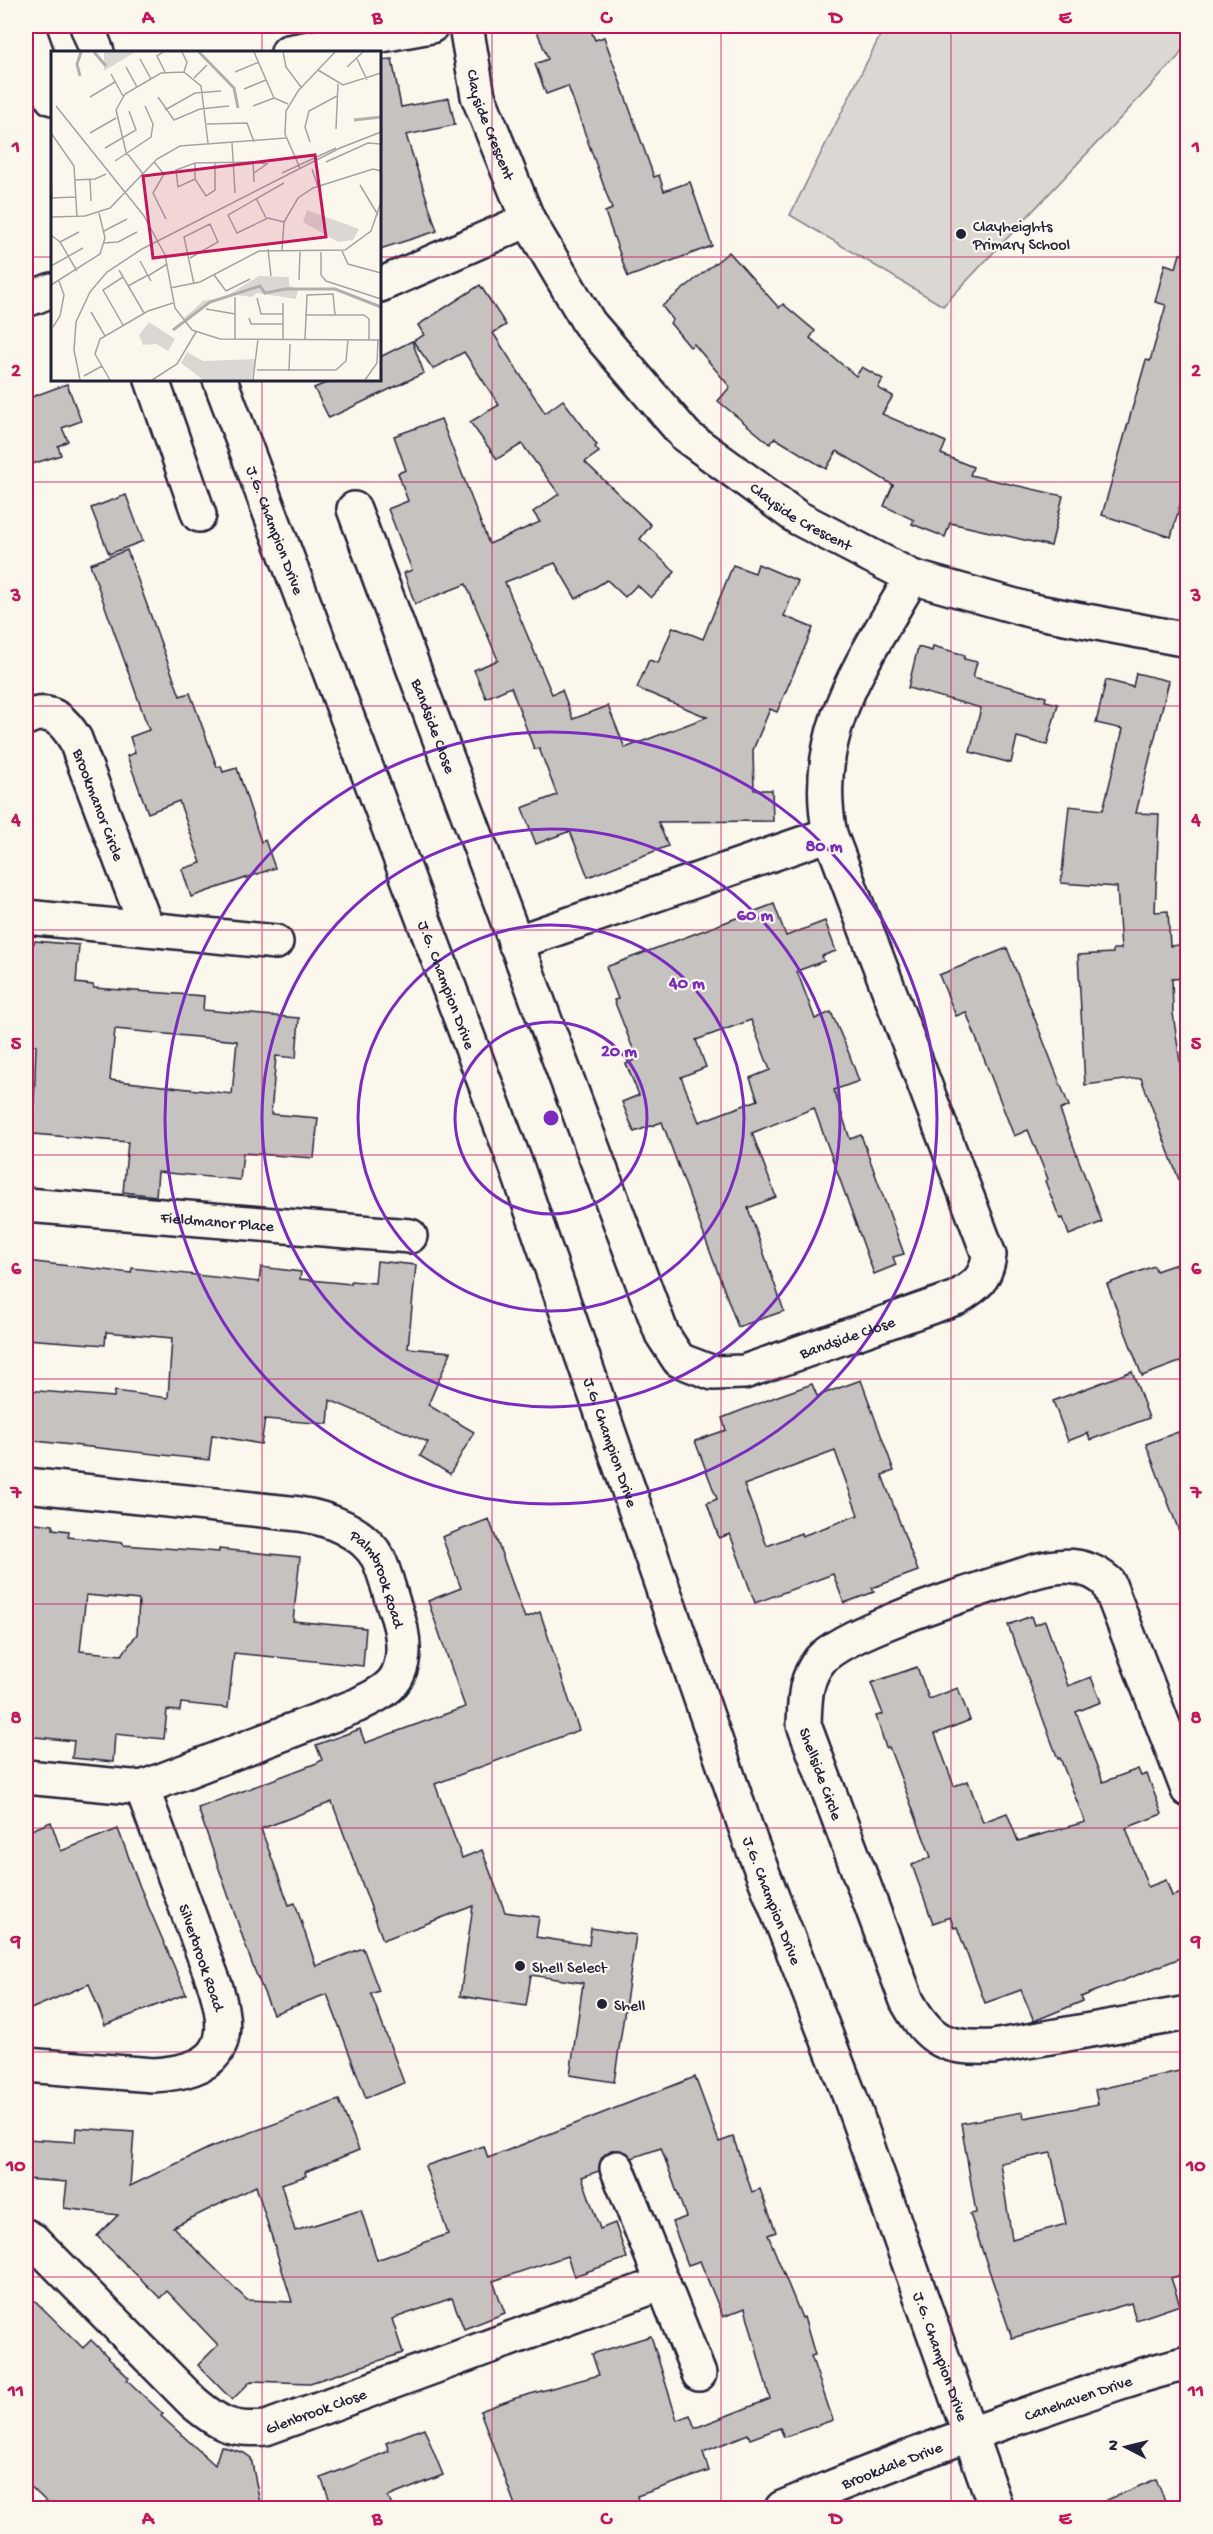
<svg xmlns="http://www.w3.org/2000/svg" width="1213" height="2534" font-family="'Gochi Hand',sans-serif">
<rect width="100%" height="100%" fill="#fbf7ec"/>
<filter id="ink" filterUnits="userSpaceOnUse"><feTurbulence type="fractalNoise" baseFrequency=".0167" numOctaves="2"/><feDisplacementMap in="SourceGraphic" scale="12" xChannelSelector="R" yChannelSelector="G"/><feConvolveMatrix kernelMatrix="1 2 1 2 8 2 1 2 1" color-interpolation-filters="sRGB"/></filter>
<g filter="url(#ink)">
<!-- green -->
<polygon fill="#dbd8d3" stroke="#7e7d87" stroke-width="1.5" points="885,26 1187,26 1187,40 1178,57 943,306 790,215"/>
<!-- building -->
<g fill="#c6c2c0" stroke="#22223b" stroke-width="1.5" fill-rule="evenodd">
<polygon points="535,26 589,26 595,40 604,37 654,177 659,175 664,191 690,182 712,246 628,277 605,212 612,209 568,86 546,94 535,64 548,59"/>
<polygon points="392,59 401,107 449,98 455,125 406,135 437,231 380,249 380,60"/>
<polygon points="729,252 779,308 783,304 815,331 810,338 856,376 862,367 883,379 878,388 893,396 882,414 946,442 941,454 973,467 970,475 1063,496 1051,546 950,523 945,537 912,524 914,520 884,506 893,485 837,451 826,469 775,438 770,444 718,401 730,387 694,344 690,347 670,323 673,320 662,306"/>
<polygon points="1180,254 1188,255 1188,477 1171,537 1102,515 1146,360 1150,361 1166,305 1155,302 1165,264 1176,268"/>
<polygon points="480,285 506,325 493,333 545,413 563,400 597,445 595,447 599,452 585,462 651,525 640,539 675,572 651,598 637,585 625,597 607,580 576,599 555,563 505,582 552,694 562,690 573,719 608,706 625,748 707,717 637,688 649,660 658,663 673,627 703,639 733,565 755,573 758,564 798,581 784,616 813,628 777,712 770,709 753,750 754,790 772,790 773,821 658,822 668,846 588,877 570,831 536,844 522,808 557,795 539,748 534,749 511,687 486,698 474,670 498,660 466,584 415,604 404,573 412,570 388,509 408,501 398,473 406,470 394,436 441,419 489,544 540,522 533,512 559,494 522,444 497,459 470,422 499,405 464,352 433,369 413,341 424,335 418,325"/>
<polygon points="412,341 424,373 329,418 314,388 333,380 380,380 380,357"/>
<polygon points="67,384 81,421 62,428 68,441 58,446 61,455 32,464 26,445 26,399"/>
<polygon points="126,495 143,541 109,554 91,508"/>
<polygon points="127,550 180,696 190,693 217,767 221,766 223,772 237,768 261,842 265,840 275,868 191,897 182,869 201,863 179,801 148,813 127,756 135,753 130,737 149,730 90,564"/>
<polygon points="933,646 965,655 964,659 977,662 973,677 1046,697 1045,701 1058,704 1047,745 1017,737 1011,763 970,752 981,708 908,688 918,647 932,651"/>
<polygon points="1136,673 1169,681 1136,813 1159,814 1155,912 1168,911 1170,946 1188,944 1188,978 1172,979 1173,1013 1188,1118 1188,1195 1185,1196 1141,1078 1085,1085 1078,955 1113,953 1113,949 1121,949 1117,887 1061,883 1069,806 1103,810 1123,729 1096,723 1106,680 1133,687"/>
<path d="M 774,904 L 786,936 L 825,921 L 836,951 L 822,956 L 824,961 L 797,971 L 815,1019 L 831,1012 L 848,1051 L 859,1081 L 834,1090 L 850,1139 L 861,1135 L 904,1254 L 893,1257 L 896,1265 L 874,1274 L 814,1108 L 752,1133 L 776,1197 L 748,1208 L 784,1311 L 738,1327 L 662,1122 L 634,1132 L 622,1102 L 639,1095 L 626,1064 L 637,1059 L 614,1000 L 618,999 L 606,967 ZM 751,1020 L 770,1070 L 750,1078 L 758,1100 L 699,1122 L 681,1077 L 706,1067 L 696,1040 Z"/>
<path d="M 35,941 L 79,945 L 76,983 L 93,985 L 94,988 L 204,996 L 203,1010 L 299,1018 L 296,1058 L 276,1056 L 271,1114 L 318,1118 L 314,1158 L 243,1153 L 240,1180 L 158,1172 L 156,1196 L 123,1192 L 128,1142 L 33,1134 L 36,1045 L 26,1044 L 26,958 ZM 115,1029 L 237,1041 L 232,1094 L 110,1080 Z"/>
<polygon points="1007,948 1069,1106 1060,1110 1102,1222 1069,1235 1063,1218 1060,1219 1045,1181 1048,1179 1028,1130 1014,1136 966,1012 956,1016 939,975"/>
<polygon points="1188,1260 1188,1359 1142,1376 1107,1284 1154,1266 1156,1271"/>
<polygon points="26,1261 131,1273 132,1268 259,1282 261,1267 301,1272 300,1279 351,1284 351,1281 375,1283 377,1261 416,1265 408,1348 451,1352 428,1405 474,1432 450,1474 420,1456 428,1442 330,1400 328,1424 265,1419 261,1444 212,1435 209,1460 26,1440 26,1390 114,1397 115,1391 168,1398 172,1338 106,1332 105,1345 26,1339"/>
<polygon points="1132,1371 1149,1418 1090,1440 1088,1433 1068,1441 1053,1401"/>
<path d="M 861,1380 L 894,1471 L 882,1475 L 918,1571 L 872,1588 L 874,1592 L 844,1603 L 833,1574 L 755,1603 L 730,1534 L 719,1538 L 707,1503 L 717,1499 L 695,1441 L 726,1430 L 722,1418 L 778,1396 L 812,1384 L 817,1396 ZM 835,1451 L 858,1515 L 802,1536 L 801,1533 L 767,1546 L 744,1485 Z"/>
<polygon points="1178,1432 1188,1456 1188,1546 1185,1547 1146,1444"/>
<polygon points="489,1519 525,1618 540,1612 579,1730 435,1784 462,1858 482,1850 505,1912 539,1917 536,1937 589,1945 591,1928 636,1935 614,2082 570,2075 583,1983 531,1975 526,2006 460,1996 473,1906 383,1940 332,1802 261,1829 289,1905 295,1903 316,1966 363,1948 379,1991 371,1994 404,2083 366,2098 327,1994 273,2014 252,1964 198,1808 317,1763 322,1760 316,1745 360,1729 365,1743 465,1707 428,1601 461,1588 442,1537"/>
<path d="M 26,1522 L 53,1525 L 53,1529 L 69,1531 L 68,1537 L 123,1543 L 123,1545 L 219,1552 L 219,1549 L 300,1557 L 293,1621 L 366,1628 L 363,1666 L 234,1653 L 228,1708 L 181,1703 L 180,1711 L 167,1710 L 164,1739 L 115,1734 L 113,1762 L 72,1758 L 74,1741 L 26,1736 ZM 86,1595 L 139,1600 L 137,1634 L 122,1655 L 80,1651 Z"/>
<polygon points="1031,1616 1034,1625 1045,1621 1068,1686 1091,1677 1101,1702 1076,1712 1103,1782 1138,1769 1141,1776 1147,1774 1162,1814 1126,1828 1148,1887 1166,1880 1172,1896 1188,1891 1188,1955 1081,1997 1083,2001 1034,2021 1021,1990 985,2003 957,1927 954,1928 950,1917 933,1923 912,1865 931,1857 889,1747 886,1748 876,1716 883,1714 871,1683 917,1667 929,1699 958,1688 970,1720 935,1734 954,1786 968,1781 983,1822 1007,1813 1018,1841 1085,1822 1060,1758 1058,1759 1008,1625"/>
<polygon points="51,1822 61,1851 118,1829 140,1887 186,1994 105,2025 89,1984 26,2011 26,1832"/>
<path d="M 1188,2069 L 1188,2273 L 1171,2278 L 1180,2305 L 1136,2320 L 1131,2303 L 1012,2338 L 970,2214 L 976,2213 L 961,2123 L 1023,2112 L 1024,2118 L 1098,2104 L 1095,2090 ZM 1051,2153 L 1066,2224 L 1012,2239 L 1000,2163 Z"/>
<path d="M 695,2077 L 719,2142 L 733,2137 L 752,2192 L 760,2189 L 776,2232 L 768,2235 L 802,2318 L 804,2317 L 815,2355 L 811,2356 L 833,2420 L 784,2437 L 780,2428 L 750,2439 L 748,2434 L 703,2452 L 709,2471 L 637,2496 L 640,2508 L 516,2508 L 480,2411 L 516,2398 L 599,2375 L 592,2354 L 651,2336 L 677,2420 L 690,2415 L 695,2428 L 770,2399 L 745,2308 L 723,2317 L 700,2261 L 688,2265 L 672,2222 L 686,2217 L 661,2148 L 632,2158 L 620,2150 L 611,2150 L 602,2157 L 599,2171 L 582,2177 L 600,2229 L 615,2223 L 627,2258 L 574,2276 L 567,2256 L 493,2281 L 505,2313 L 464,2329 L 452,2298 L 392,2319 L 403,2353 L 310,2383 L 251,2381 L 232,2400 L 198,2365 L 218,2345 L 167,2291 L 160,2298 L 97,2236 L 118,2215 L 64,2208 L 67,2182 L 26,2179 L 26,2139 L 75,2142 L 76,2128 L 134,2132 L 130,2186 L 209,2148 L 339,2100 L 359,2150 L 305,2172 L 306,2176 L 281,2184 L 295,2231 L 361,2210 L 377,2260 L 448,2234 L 425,2166 L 484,2146 L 488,2158 ZM 256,2186 L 292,2302 L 247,2300 L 173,2227 Z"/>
<polygon points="26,2292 83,2348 91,2340 129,2378 127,2380 163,2414 161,2416 215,2465 221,2446 244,2453 251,2458 261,2508 53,2508 26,2482"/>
<polygon points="424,2428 443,2475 388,2497 393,2508 333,2508 321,2478 389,2451 386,2443"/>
<polygon points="1156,2479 1168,2508 1088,2508"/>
</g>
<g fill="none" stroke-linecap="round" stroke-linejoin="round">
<defs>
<g id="street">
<polyline points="27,26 52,98"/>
<path id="s1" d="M 466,26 L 478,96 L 528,220 L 589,323 L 686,436 L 798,518 L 912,577 L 1033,611 L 1188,640"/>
<polyline points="288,52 431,26"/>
<polyline points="380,285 528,220"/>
<polyline points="152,380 199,515"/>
<path id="s2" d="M 354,509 L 662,1334 L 679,1360 L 713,1373 L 744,1372 L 956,1298 C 976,1286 986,1279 989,1255 L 830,834 C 809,731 864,662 912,577"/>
<path id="s3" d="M 26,718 C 49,707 63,719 75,739 L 147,929"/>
<polyline points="26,917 276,942"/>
<polyline points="515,943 830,834"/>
<path id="s4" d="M 26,1205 L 410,1236"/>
<path id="s5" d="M 26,1485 L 299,1514 C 327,1518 363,1531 378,1558 C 385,1572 389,1591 394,1606 C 402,1627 408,1652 398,1674 C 391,1690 372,1697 358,1705 L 142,1788 L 26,1777"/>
<path id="s6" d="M 1188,1790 L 1108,1582 C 1084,1562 1061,1564 1032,1572 C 988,1587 845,1630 820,1660 C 804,1680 805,1701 804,1725 L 907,2001 C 930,2042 946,2049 993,2047 L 1188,2013"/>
<path d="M 26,2065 L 153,2075 C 217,2071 234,2048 216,1988 L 142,1788"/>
<polyline points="617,2168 699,2374"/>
<path id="s7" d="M 26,2236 L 33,2240 L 193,2402 C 219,2424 231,2431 266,2428 L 663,2283"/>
</g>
<g id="secondary">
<polyline points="87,26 97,52"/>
<polyline points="26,300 52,290"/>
<path id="s8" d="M 220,380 L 516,1165 L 751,1843 L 850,2097 L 996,2508"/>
<path id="s9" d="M 782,2508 C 867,2472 952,2440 1039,2410 C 1088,2393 1137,2375 1188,2363"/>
</g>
</defs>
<!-- street casing -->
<use href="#street" stroke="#22223b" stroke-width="38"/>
<!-- secondary casing -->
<use href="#secondary" stroke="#22223b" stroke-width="38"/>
<!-- street -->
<use href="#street" stroke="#fbf7ec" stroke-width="33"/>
<!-- secondary -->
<use href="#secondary" stroke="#fbf7ec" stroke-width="33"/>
</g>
</g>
<!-- grid -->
<path fill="none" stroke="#c2185b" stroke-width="1.5" stroke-opacity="0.55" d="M 262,26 L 262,52M 492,26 L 492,2508M 721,26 L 721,2508M 951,26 L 951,2508M 26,257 L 52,257M 380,257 L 1188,257M 262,380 L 262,2508M 26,482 L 1188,482M 26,706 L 1188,706M 26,930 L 1188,930M 26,1155 L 1188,1155M 26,1379 L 1188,1379M 26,1604 L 1188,1604M 26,1828 L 1188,1828M 26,2052 L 1188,2052M 26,2277 L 1188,2277"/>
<!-- distance rings -->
<g fill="none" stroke="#7b2cbf" stroke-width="3">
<circle cx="551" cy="1118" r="96"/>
<circle cx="551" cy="1118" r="193"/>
<circle cx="551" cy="1118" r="289"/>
<circle cx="551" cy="1118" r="386"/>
</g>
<!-- markers -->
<g fill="#22223b" stroke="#fbf7ec" stroke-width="2">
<circle cx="961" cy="234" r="6"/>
<circle cx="520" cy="1966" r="6"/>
<circle cx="602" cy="2004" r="6"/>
</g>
<g text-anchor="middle" stroke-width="4.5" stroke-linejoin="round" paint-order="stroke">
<!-- street labels -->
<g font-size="16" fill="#22223b" stroke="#fbf7ec">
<text dy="6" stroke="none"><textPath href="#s1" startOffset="102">Clayside Crescent</textPath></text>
<text dy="6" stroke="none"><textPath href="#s1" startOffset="614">Clayside Crescent</textPath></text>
<text dy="6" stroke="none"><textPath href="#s8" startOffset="160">J.G. Champion Drive</textPath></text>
<text dy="6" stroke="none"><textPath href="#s2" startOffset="231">Bandside Close</textPath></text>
<text dy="6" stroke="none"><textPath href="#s3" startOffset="130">Brookmanor Circle</textPath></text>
<text dy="6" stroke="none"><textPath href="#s8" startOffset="646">J.G. Champion Drive</textPath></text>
<text dy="6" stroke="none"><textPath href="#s4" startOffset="192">Fieldmanor Place</textPath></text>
<text dy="6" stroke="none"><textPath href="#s2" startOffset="1088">Bandside Close</textPath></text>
<text dy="6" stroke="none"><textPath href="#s8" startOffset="1132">J.G. Champion Drive</textPath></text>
<text dy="6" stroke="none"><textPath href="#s5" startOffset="386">Palmbrook Road</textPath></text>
<text dy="6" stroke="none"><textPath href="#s6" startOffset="654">Shellside Circle</textPath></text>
<text dy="6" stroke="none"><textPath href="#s8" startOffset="1618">J.G. Champion Drive</textPath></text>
<text transform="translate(203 1957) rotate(71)" y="6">Silverbrook Road</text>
<text dy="6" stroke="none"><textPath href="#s8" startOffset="2104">J.G. Champion Drive</textPath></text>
<text dy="6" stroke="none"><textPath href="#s9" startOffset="316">Canehaven Drive</textPath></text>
<text dy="6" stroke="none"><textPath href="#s7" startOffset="369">Glenbrook Close</textPath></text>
<text dy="6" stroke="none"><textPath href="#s9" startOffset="118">Brookdale Drive</textPath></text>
</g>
<!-- poi labels -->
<g font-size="16" fill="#22223b" stroke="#fbf7ec" text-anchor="start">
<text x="973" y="231">Clayheights<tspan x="973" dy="18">Primary School</tspan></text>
<text x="532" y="1972">Shell Select</text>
<text x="614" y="2010">Shell</text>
</g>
</g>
<!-- overview -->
<g transform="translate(51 51)">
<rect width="330" height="330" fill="#fbf7ec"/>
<path d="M 53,1 L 84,1 L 53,20 ZM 256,159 L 308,178 L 302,189 L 287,191 L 252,171 ZM 208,225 L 238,226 L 238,234 L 247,239 L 245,248 L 206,242 L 201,246 L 184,244 L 153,255 L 136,271 L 133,267 L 152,250 L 174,246 ZM 98,271 L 124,288 L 117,300 L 105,293 L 92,294 L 88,284 ZM 136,301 L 152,310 L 205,308 L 203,321 L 200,329 L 152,329 L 130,312 Z" fill="#dbd8d3"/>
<path fill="none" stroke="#b1aeb0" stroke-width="3" d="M 43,1 L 55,15M 148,1 L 183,37 L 187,57M 29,25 L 26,13 L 30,1M 303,69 L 330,66M 122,279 L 159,251 L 209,235 L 214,242 L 234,238 L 284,238 L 330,256"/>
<path fill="none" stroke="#a4a2a5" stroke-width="1.5" d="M 112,1 L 106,5 L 114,21M 131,1 L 136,11 L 133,21M 203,1 L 223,47 L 237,53M 232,1 L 235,16 L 250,36M 89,8 L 100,28M 306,8 L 316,29M 75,16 L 86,36M 296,16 L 312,1M 267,19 L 292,34 L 330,22M 184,21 L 208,11M 60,23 L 72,45M 143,27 L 156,14M 193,38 L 215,29M 39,46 L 64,31M 107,46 L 123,69 L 149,58 L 178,55M 5,55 L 93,165 L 114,204 L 124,257 L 141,279 L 169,288 L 330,289M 202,55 L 223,47M 114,59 L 144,42 L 170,40M 156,73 L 196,72 L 203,91M 285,78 L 287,33M 0,82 L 23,115 L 26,166M 39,82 L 65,67M 181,91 L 184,142M 259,91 L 254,76 L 258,60 L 286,45M 54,97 L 85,79 L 78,60M 64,110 L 100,86 L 102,73 L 94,55M 103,111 L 113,123 L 102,142 L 115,168M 202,111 L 216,113 L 203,122M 275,111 L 317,92 L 330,93M 144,112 L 144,128 L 155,145 L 164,139 L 164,111M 249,117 L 234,83 L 235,60 L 247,40 L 284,1M 261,118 L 267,136M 231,122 L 285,97M 92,123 L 75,101 L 65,59 L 74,43 L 110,22 L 133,21 L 150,35 L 157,92M 0,124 L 1,147M 144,128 L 127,136 L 125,119 L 144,112 L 202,111 L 203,131M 24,129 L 44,128 L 55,123M 39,129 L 40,150M 233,132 L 177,164 L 186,182 L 217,167 L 233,171M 309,134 L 327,164M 0,147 L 25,146M 205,147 L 215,167M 0,166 L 34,165 L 59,157 L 106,108 L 129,95 L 235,87M 53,180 L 76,168M 0,184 L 9,191 L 26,220M 9,191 L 28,181M 53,192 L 67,191 L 86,181M 217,198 L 220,225M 231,199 L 233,171 L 247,147 L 262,137 L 322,118 L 330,120M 291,200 L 297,213 L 330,222M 270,201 L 270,224 L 275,230 L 330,248M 139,207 L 167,191 L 159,173 L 133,186 L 143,233M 89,210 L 100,230M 0,215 L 32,197M 68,219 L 93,262M 163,224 L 175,240 L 199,228M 97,225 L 116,213M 72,226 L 52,239 L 72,274M 248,229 L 249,200M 0,234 L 49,203 L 54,187 L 48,162M 77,235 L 97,224M 119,237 L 149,231 L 208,200 L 294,199 L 320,180 L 330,151M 184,246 L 184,288M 206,247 L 210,263 L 232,263M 155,258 L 184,263M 40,261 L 54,285M 255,264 L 313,264 L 318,268 L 318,289M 198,267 L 200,273 L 232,273M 2,276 L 9,265 L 13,244 L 8,230M 232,288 L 232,252M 254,288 L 256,244 L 282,243 L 284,264M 206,319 L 285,319 L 295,310 L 297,289M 238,320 L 239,293M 33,325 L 51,315M 29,329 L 23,299 L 25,271 L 39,241 L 56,221 L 91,198 L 289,97 L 330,81M 59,329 L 44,303 L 49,288 L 97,260 L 122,252M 101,329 L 126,313 L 145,281M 202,329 L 207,288M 314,329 L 326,312 L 327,289"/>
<path fill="#c2185b" fill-opacity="0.15" stroke="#c2185b" stroke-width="3" d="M 264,104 L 275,186 L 102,207 L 92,125 Z"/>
<rect width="330" height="330" fill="none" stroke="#22223b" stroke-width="3"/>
</g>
<circle cx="551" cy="1118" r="9" fill="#7b2cbf" stroke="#fbf7ec" stroke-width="3"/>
<g font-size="18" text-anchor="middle" font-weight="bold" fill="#7b2cbf" stroke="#fbf7ec" stroke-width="4.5" stroke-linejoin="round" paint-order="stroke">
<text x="824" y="851">80 m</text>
<text x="755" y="920">60 m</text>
<text x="687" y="988">40 m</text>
<text x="619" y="1056">20 m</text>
</g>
<!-- margin -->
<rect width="1213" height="2534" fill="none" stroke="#fbf7ec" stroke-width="66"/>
<!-- north arrow -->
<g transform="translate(1126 2447) rotate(277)" stroke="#fbf7ec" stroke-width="4.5" paint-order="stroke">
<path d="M0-4.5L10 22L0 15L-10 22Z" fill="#22223b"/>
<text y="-9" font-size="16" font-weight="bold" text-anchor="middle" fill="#22223b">N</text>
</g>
<rect x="33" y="33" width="1147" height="2468" fill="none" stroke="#c2185b" stroke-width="2"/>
<g font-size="20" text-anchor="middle" font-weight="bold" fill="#c2185b">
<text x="148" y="23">A</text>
<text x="377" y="23">B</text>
<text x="606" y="23">C</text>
<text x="836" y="23">D</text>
<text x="1065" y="23">E</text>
<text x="16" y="152">1</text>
<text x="1196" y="152">1</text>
<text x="16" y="376">2</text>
<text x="1196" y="376">2</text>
<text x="16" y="601">3</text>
<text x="1196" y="601">3</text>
<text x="16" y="825">4</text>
<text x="1196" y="825">4</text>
<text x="16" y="1049">5</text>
<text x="1196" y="1049">5</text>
<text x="16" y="1274">6</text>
<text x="1196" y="1274">6</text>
<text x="16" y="1498">7</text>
<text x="1196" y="1498">7</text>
<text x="16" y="1723">8</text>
<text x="1196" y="1723">8</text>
<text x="16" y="1947">9</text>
<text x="1196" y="1947">9</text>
<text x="16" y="2171">10</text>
<text x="1196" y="2171">10</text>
<text x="16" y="2396">11</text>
<text x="1196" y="2396">11</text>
<text x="148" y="2524">A</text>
<text x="377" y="2524">B</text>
<text x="606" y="2524">C</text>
<text x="836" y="2524">D</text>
<text x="1065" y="2524">E</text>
</g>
</svg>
